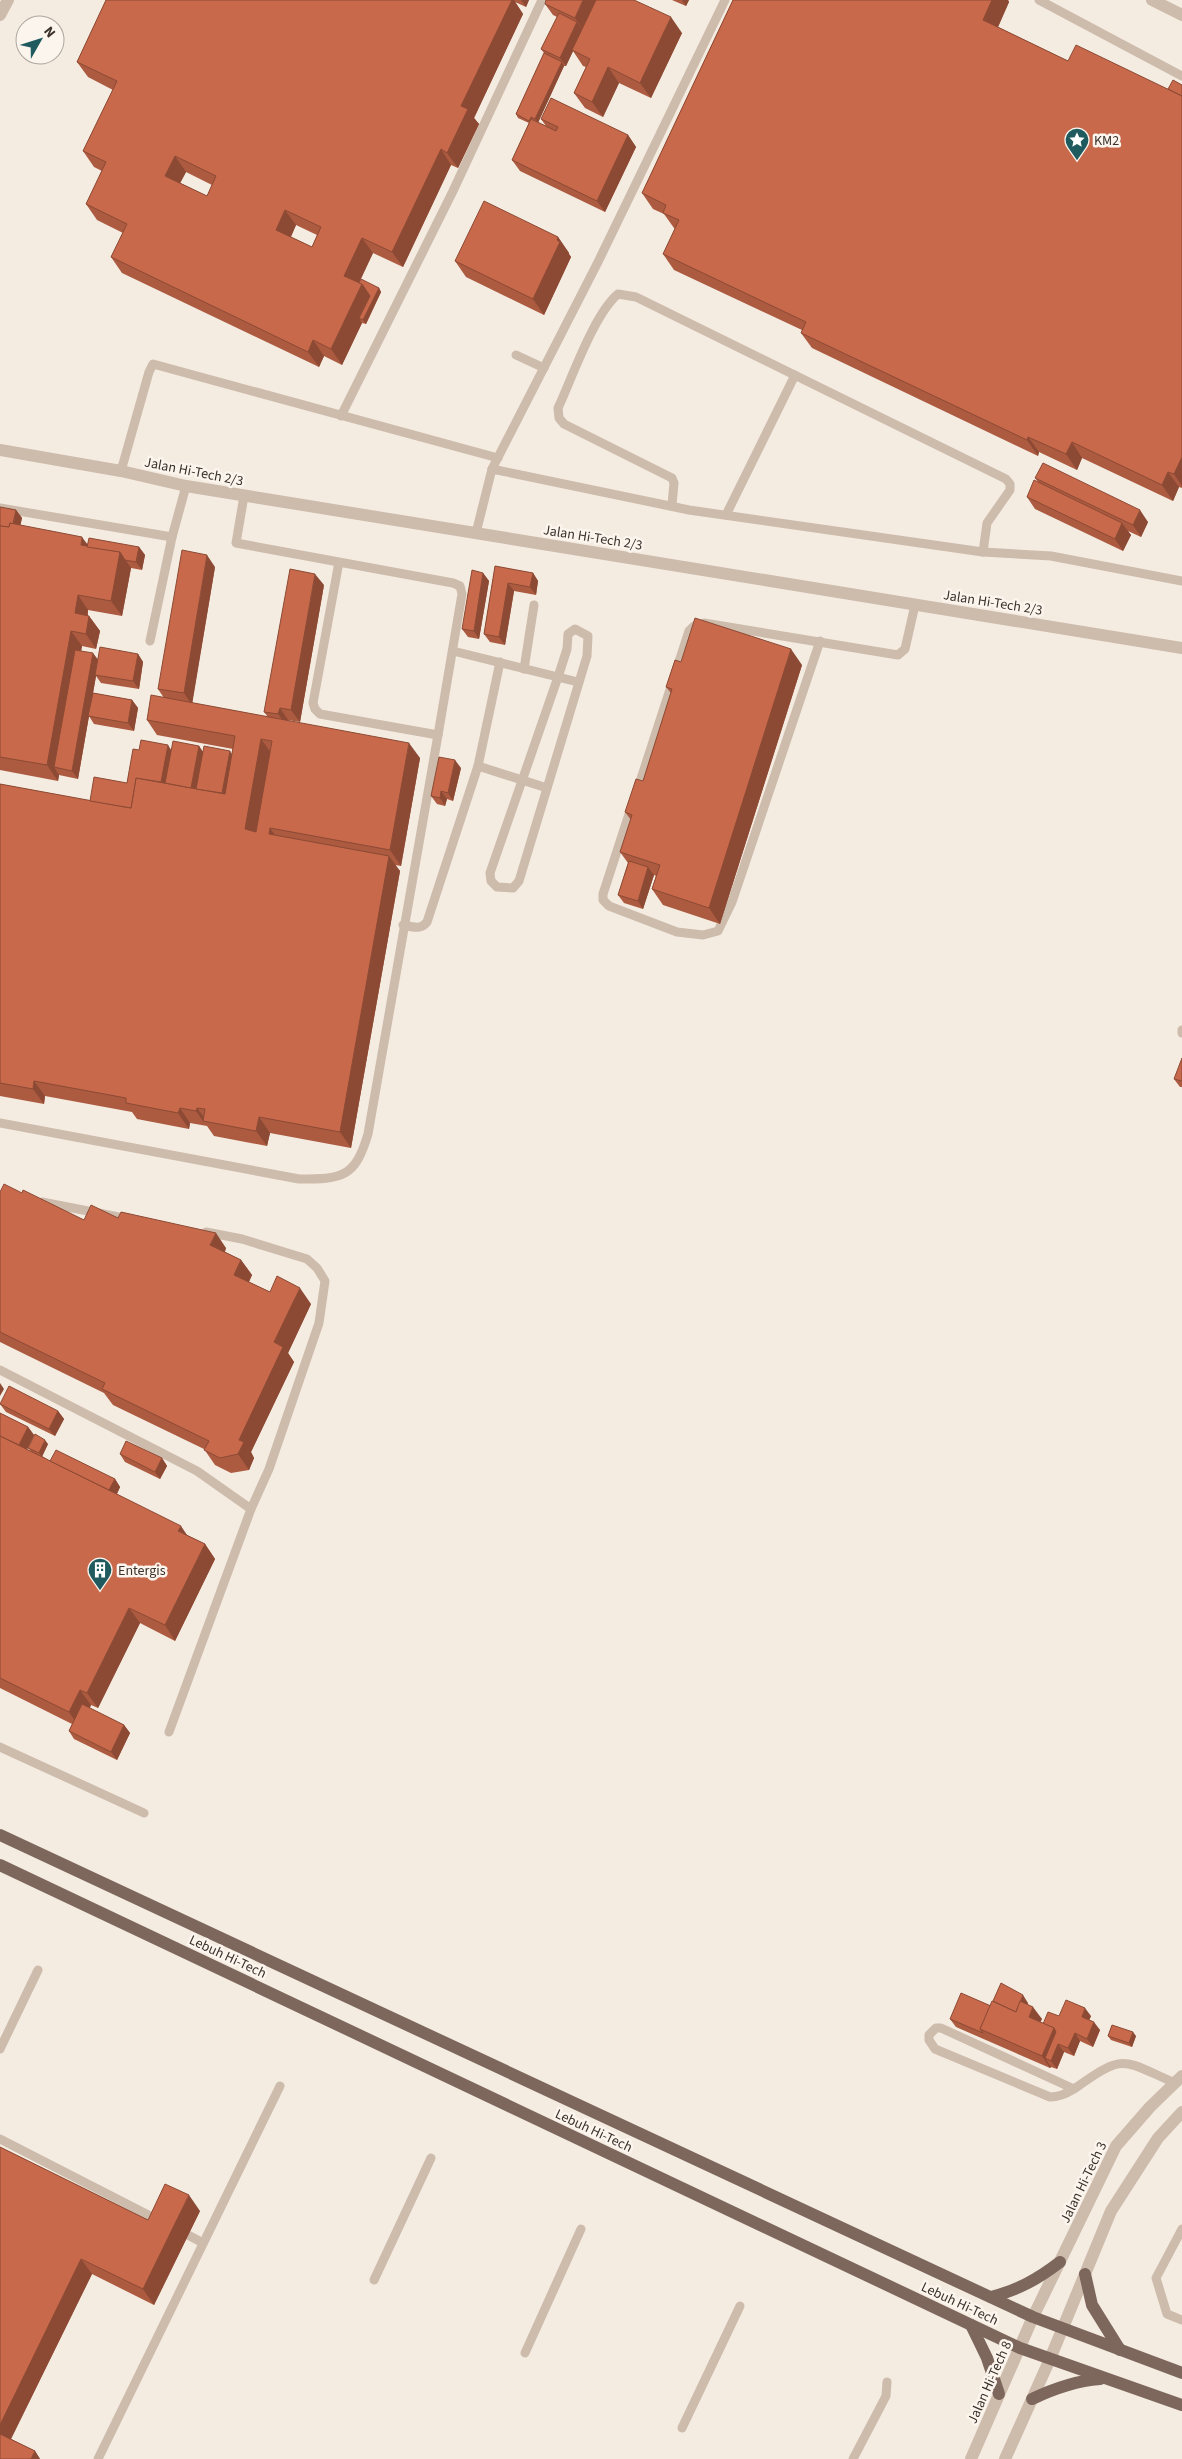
<svg xmlns="http://www.w3.org/2000/svg" width="1182" height="2459" font-family="'Source Sans 3',sans-serif">
<rect width="100%" height="100%" fill="#f4ebe1"/>
<g fill="none" stroke-linecap="round" stroke-linejoin="round">
<!-- lane -->
<g stroke="#cdbbac" stroke-width="9">
<polyline points="1039,0 1182,76"/>
<polyline points="516,355 544,368"/>
<polyline points="341,416 453,191 542,0"/>
<polyline points="492,469 689,510 983,552 1051,556 1182,581"/>
<polyline points="121,471 149,372 153,364 498,458"/>
<polyline points="244,496 236,543 453,583 460,586 462,594 438,735 320,714 315,709 313,703 339,562"/>
<path d="M 672,505 L 674,483 L 672,478 L 564,424 L 559,418 L 558,408 C 572,378 594,314 618,294 L 636,297 L 1006,479 L 1010,484 L 1010,490 L 987,523 L 983,552"/>
<polyline points="0,508 172,537"/>
<polyline points="726,515 795,375"/>
<polyline points="476,533 492,469 598,262 725,0"/>
<polygon points="575,629 588,636 587,656 519,881 513,888 497,887 491,881 490,873 558,677 567,649 568,634"/>
<polyline points="150,641 172,537 186,486"/>
<polyline points="453,651 578,682"/>
<polyline points="524,669 534,605"/>
<polyline points="478,766 547,788"/>
<polyline points="637,791 689,631 694,626 704,623 898,655 905,649 915,605"/>
<polyline points="632,805 603,894 603,900 609,906 677,932 703,935 718,931 732,902 820,641"/>
<path d="M 403,925 C 413,927 421,930 427,922 L 478,766 L 500,662"/>
<polyline points="1182,1030 1182,1033"/>
<path d="M 0,1123 L 299,1179 C 342,1179 355,1178 368,1134 L 438,735"/>
<polyline points="42,1202 129,1219"/>
<polyline points="0,1370 197,1471 251,1509"/>
<polyline points="169,1732 251,1509 269,1469 319,1323 325,1281 317,1268 307,1259 242,1239 206,1232"/>
<polyline points="0,1747 144,1813"/>
<polyline points="0,2049 38,1970"/>
<path d="M 1074,2089 L 941,2028 L 936,2028 L 929,2035 L 929,2040 L 935,2049 L 1050,2097 C 1059,2097 1066,2094 1074,2089 C 1125,2053 1120,2059 1175,2083"/>
<polyline points="0,2139 160,2221"/>
<polyline points="1182,2229 1156,2278 1167,2314 1182,2320"/>
<polyline points="188,2235 203,2243"/>
<polyline points="374,2280 431,2158"/>
<polyline points="525,2353 581,2229"/>
<polyline points="682,2428 740,2306"/>
<polyline points="98,2459 280,2086"/>
<polyline points="853,2459 886,2396 887,2382"/>
</g>
<!-- street -->
<g stroke="#cdbbac" stroke-width="12">
<polyline points="1152,0 1182,15"/>
<polyline points="0,15 8,0"/>
<polyline points="0,450 121,471 186,486 1182,648"/>
<polyline points="971,2459 1033,2317 1116,2146 1150,2107 1182,2076"/>
<polyline points="1005,2459 1050,2359 1111,2211 1158,2138 1182,2112"/>
</g>
<!-- primary -->
<g stroke="#7d675c" stroke-width="12">
<polyline points="0,1835 1033,2317 1182,2373"/>
<polyline points="0,1865 1020,2348 1182,2405"/>
<polyline points="1085,2274 1092,2305 1120,2350"/>
<path d="M 991,2297 C 1018,2290 1038,2279 1060,2262"/>
<polyline points="971,2325 987,2358 999,2394"/>
<path d="M 1032,2399 C 1055,2388 1075,2381 1100,2379"/>
</g>
</g>
<!-- wall -->
<g fill="#ac5a40" fill-rule="evenodd">
<path d="M 106,0 L 529,0 L 526,7 L 515,2 L 523,14 L 474,118 L 479,124 L 458,168 L 451,165 L 403,267 L 373,253 L 359,283 L 379,288 L 381,292 L 366,324 L 362,323 L 342,365 L 324,356 L 319,367 L 122,273 L 111,257 L 123,233 L 97,220 L 86,204 L 102,171 L 94,167 L 83,151 L 113,90 L 88,77 L 77,62 ZM 186,172 L 212,185 L 207,196 L 180,183 ZM 296,225 L 317,235 L 312,247 L 291,237 Z"/>
<polygon points="672,0 689,0 686,6"/>
<polygon points="733,0 1008,0 1009,2 998,27 1068,61 1168,89 1182,85 1182,488 1179,487 1173,501 1082,458 1077,470 1039,452 1038,456 812,348 801,333 802,330 674,270 663,254 675,229 674,228 664,214 653,209 642,193"/>
<polygon points="545,4 682,33 651,98 619,83 603,117 585,108 574,93 586,67 583,66 573,51 566,66 564,66 538,122 546,126 541,119 628,135 636,147 605,212 520,171 512,160 529,123 518,118 516,114 544,53 541,49 557,17 553,15"/>
<polygon points="558,237 569,253 569,254 571,257 544,315 466,277 455,261"/>
<polygon points="1035,478 1148,522 1141,537 1128,531 1131,535 1123,551 1035,509 1027,497 1038,482"/>
<polygon points="0,507 16,510 22,518 20,525 88,544 139,547 145,555 142,570 131,568 122,616 88,610 88,616 89,616 100,631 96,649 82,646 81,651 98,660 138,654 143,662 139,689 101,683 96,676 93,693 132,700 138,708 134,731 94,724 89,716 78,779 59,775 58,781 0,770"/>
<polygon points="495,566 533,573 538,581 536,595 514,591 505,645 490,642 484,634"/>
<polygon points="215,567 192,703 268,717 264,712 324,585 300,722 288,720 288,721 420,758 401,866 395,865 400,871 351,1148 270,1133 267,1146 214,1136 207,1126 190,1123 189,1129 137,1119 132,1112 45,1096 44,1104 0,1096 0,784 90,801 127,783 139,750 171,750 199,746 203,752 232,754 233,749 157,735 147,720 164,698 158,689"/>
<polygon points="483,573 489,581 479,639 468,637 462,629"/>
<polygon points="681,662 802,665 720,924 663,905 652,889 656,876 654,875 643,909 624,903 618,895 628,863 620,852 631,820 625,812 643,781 671,693 666,687"/>
<polygon points="461,768 453,801 447,799 445,806 437,804 431,796"/>
<polygon points="1182,1058 1182,1087 1180,1087 1174,1079"/>
<polygon points="0,1192 22,1193 84,1220 118,1218 226,1248 225,1252 241,1260 252,1275 249,1282 270,1292 311,1304 288,1353 294,1362 251,1452 254,1458 249,1470 231,1473 215,1465 204,1449 113,1405 104,1393 0,1342"/>
<polygon points="0,1404 58,1411 64,1419 55,1436 6,1412"/>
<polygon points="0,1413 28,1427 34,1435 27,1449 31,1451 28,1448 48,1444 42,1456 50,1461 115,1479 120,1487 117,1494 187,1535 205,1544 215,1559 175,1641 140,1623 98,1708 91,1705 90,1708 124,1725 130,1733 117,1760 74,1739 69,1731 72,1724 0,1688"/>
<polygon points="120,1454 162,1458 167,1466 160,1479 125,1462"/>
<polygon points="1028,2003 1028,2005 1042,2019 1040,2022 1043,2024 1059,2016 1091,2016 1089,2020 1100,2030 1093,2047 1080,2041 1074,2056 1064,2052 1057,2069 1051,2067 1050,2068 956,2027 950,2019 991,2006"/>
<polygon points="1108,2036 1136,2036 1132,2047 1111,2040"/>
<polygon points="0,2147 148,2220 200,2211 154,2305 92,2274 11,2439 35,2451 40,2459 0,2459"/>
</g>
<!-- shaded-wall -->
<g fill="#8c4a34">
<polygon points="512,0 514,0 523,14 474,118 479,124 458,168 447,153 461,106"/>
<polygon points="521,0 529,0 526,7"/>
<polygon points="583,0 597,0 583,30 575,18"/>
<polygon points="682,0 689,0 686,6"/>
<polygon points="992,0 1008,0 1009,2 994,36 983,20"/>
<polygon points="671,17 682,33 651,98 640,83"/>
<polygon points="577,22 583,30 566,66 560,58"/>
<polygon points="562,62 564,66 538,123 535,119"/>
<polygon points="608,67 619,83 603,117 592,102"/>
<polygon points="628,135 636,147 605,212 597,201"/>
<polygon points="441,149 451,165 403,267 392,252"/>
<polygon points="175,156 186,172 176,191 165,176"/>
<polygon points="285,210 296,225 287,245 276,230"/>
<polygon points="558,237 569,253 569,254 571,257 544,315 533,299"/>
<polygon points="362,238 373,253 355,291 344,276"/>
<polygon points="362,284 379,288 381,292 366,324 363,320 359,318 362,323 342,365 331,349"/>
<polygon points="313,340 324,356 319,367 308,352"/>
<polygon points="1028,437 1039,452 1038,456 1027,440"/>
<polygon points="1072,442 1082,458 1077,470 1066,454"/>
<polygon points="1182,457 1182,486 1174,474"/>
<polygon points="1168,472 1179,487 1173,501 1162,485"/>
<polygon points="16,510 22,518 17,542 12,534"/>
<polygon points="1140,510 1148,522 1141,537 1133,525"/>
<polygon points="1122,523 1131,535 1123,551 1115,539"/>
<polygon points="82,537 93,552 81,545"/>
<polygon points="139,547 145,555 142,570 136,562"/>
<polygon points="120,552 131,568 122,616 111,601"/>
<polygon points="207,555 215,567 192,705 184,693"/>
<polygon points="483,573 489,581 479,639 474,631"/>
<polygon points="533,573 538,581 536,595 530,587"/>
<polygon points="315,574 324,585 300,722 291,710"/>
<polygon points="508,583 514,591 505,645 499,637"/>
<polygon points="78,595 88,610 85,629 75,613"/>
<polygon points="89,616 100,631 96,649 86,634"/>
<polygon points="71,631 82,646 60,769 54,767 59,775 58,781 47,765"/>
<polygon points="791,649 802,665 720,924 709,908"/>
<polygon points="93,653 99,661 95,675 96,676 78,779 72,771"/>
<polygon points="138,654 143,662 139,689 133,681"/>
<polygon points="132,700 138,708 134,731 128,723"/>
<polygon points="280,708 288,720 287,726 278,714"/>
<polygon points="261,739 272,754 256,845 245,829"/>
<polygon points="409,743 420,758 401,866 390,850"/>
<polygon points="168,745 173,753 168,784 160,789"/>
<polygon points="199,746 204,754 197,790 191,789"/>
<polygon points="230,751 235,759 227,803 222,795"/>
<polygon points="455,760 461,768 453,801 448,793"/>
<polygon points="441,791 447,799 445,806 440,798"/>
<polygon points="270,828 281,844 269,834"/>
<polygon points="389,856 400,871 351,1148 340,1132"/>
<polygon points="648,867 654,875 643,909 638,901"/>
<polygon points="34,1081 45,1096 44,1104 33,1089"/>
<polygon points="180,1108 190,1123 189,1129 178,1113"/>
<polygon points="197,1108 207,1121 203,1121 196,1111"/>
<polygon points="259,1117 270,1133 267,1146 256,1131"/>
<polygon points="216,1233 226,1248 221,1261 210,1245"/>
<polygon points="241,1260 252,1275 245,1290 234,1275"/>
<polygon points="300,1288 311,1304 288,1353 294,1362 251,1452 254,1458 249,1470 238,1454 239,1440 274,1342"/>
<polygon points="0,1383 4,1389 0,1396"/>
<polygon points="58,1411 64,1419 55,1436 49,1429"/>
<polygon points="28,1427 34,1435 24,1456 18,1448"/>
<polygon points="45,1440 48,1444 42,1457 39,1453"/>
<polygon points="162,1458 167,1466 160,1479 155,1472"/>
<polygon points="115,1479 120,1487 113,1502 107,1494"/>
<polygon points="181,1526 191,1541 178,1531"/>
<polygon points="205,1544 215,1559 175,1641 165,1625"/>
<polygon points="129,1608 140,1623 98,1708 87,1693"/>
<polygon points="80,1690 91,1705 80,1728 69,1712"/>
<polygon points="124,1725 130,1733 117,1760 111,1752"/>
<polygon points="1023,1995 1028,2003 1021,2020 1016,2012"/>
<polygon points="1033,2007 1042,2019 1037,2029 1029,2017"/>
<polygon points="1085,2008 1091,2016 1087,2025 1082,2017"/>
<polygon points="1094,2022 1100,2030 1093,2047 1087,2039"/>
<polygon points="1054,2028 1062,2040 1058,2044 1064,2052 1057,2069 1051,2061 1045,2058 1051,2067 1050,2068 1042,2056"/>
<polygon points="1133,2032 1136,2036 1132,2047 1129,2043"/>
<polygon points="1075,2033 1080,2041 1074,2056 1068,2048"/>
<polygon points="189,2195 200,2211 154,2305 143,2289"/>
<polygon points="81,2259 92,2274 7,2447 0,2437 0,2425"/>
<polygon points="35,2451 40,2459 31,2459"/>
</g>
<!-- building -->
<g fill="#c8694b" stroke="#8c4a34" fill-rule="evenodd">
<path d="M 106,0 L 512,0 L 461,106 L 468,109 L 447,153 L 441,149 L 392,252 L 362,238 L 344,276 L 362,284 L 331,349 L 313,340 L 308,352 L 111,257 L 127,224 L 86,204 L 106,162 L 83,151 L 117,81 L 77,62 ZM 175,156 L 216,176 L 207,196 L 165,176 ZM 285,210 L 321,227 L 312,247 L 276,230 Z"/>
<polygon points="546,0 583,0 575,18 545,4"/>
<polygon points="596,0 634,0 671,17 640,83 608,67 592,102 574,93 590,59 572,50"/>
<polygon points="733,0 992,0 983,20 1068,61 1076,45 1182,96 1182,457 1174,474 1168,472 1162,485 1072,442 1066,454 1028,437 1027,440 801,333 806,322 663,254 679,220 663,213 666,205 642,193"/>
<polygon points="559,13 577,22 560,58 541,49"/>
<polygon points="544,53 562,62 535,119 531,117 529,121 516,114"/>
<polygon points="1173,80 1182,85 1182,96 1168,89"/>
<polygon points="551,98 628,135 597,201 512,160 531,119 556,131 558,127 541,119"/>
<polygon points="484,201 558,237 557,240 560,242 533,299 455,261"/>
<polygon points="361,279 379,288 363,320 359,318 370,296 362,284 359,283"/>
<polygon points="1043,463 1140,510 1133,525 1035,478"/>
<polygon points="1034,480 1122,523 1115,539 1027,497"/>
<polygon points="0,507 16,510 13,524 10,523 9,527 0,526"/>
<polygon points="10,523 82,537 81,545 120,552 111,601 78,595 75,613 89,616 86,634 71,631 47,765 0,757 0,526 9,527"/>
<polygon points="89,538 139,547 136,562 125,560 120,552 87,547"/>
<polygon points="182,550 207,555 184,693 158,689"/>
<polygon points="495,566 533,573 530,587 508,583 499,637 484,634"/>
<polygon points="290,569 315,574 291,710 280,708 278,714 264,712"/>
<polygon points="472,570 483,573 474,631 462,629"/>
<polygon points="695,618 791,649 709,908 652,889 660,865 620,852 632,815 625,812 636,779 643,781 672,689 666,687 675,660 681,662"/>
<polygon points="100,647 138,654 133,681 95,675"/>
<polygon points="75,650 93,653 72,771 54,767"/>
<polygon points="93,693 132,700 128,723 88,716"/>
<path d="M 151,695 L 409,743 L 390,850 L 270,828 L 269,834 L 389,856 L 340,1132 L 259,1117 L 256,1131 L 203,1121 L 205,1109 L 197,1108 L 196,1111 L 180,1108 L 178,1113 L 126,1103 L 126,1098 L 34,1081 L 33,1089 L 0,1083 L 0,784 L 131,808 L 136,778 L 225,794 L 235,736 L 147,720 ZM 261,739 L 272,741 L 256,832 L 245,829 Z"/>
<polygon points="141,740 168,745 161,782 136,778 131,808 90,801 94,777 127,783 133,749 139,750"/>
<polygon points="173,741 199,746 191,788 165,783"/>
<polygon points="204,746 230,751 222,793 196,789"/>
<polygon points="439,757 455,760 448,793 441,791 440,798 431,796"/>
<polygon points="629,861 648,867 638,901 618,895"/>
<polygon points="1182,1058 1182,1081 1174,1079"/>
<polygon points="4,1184 22,1193 23,1190 84,1220 91,1205 118,1218 121,1212 216,1233 210,1245 241,1260 234,1275 270,1292 277,1276 300,1288 274,1342 283,1347 239,1440 244,1442 238,1454 220,1458 204,1450 209,1441 102,1389 105,1383 0,1332 0,1192"/>
<polygon points="9,1386 58,1411 49,1429 0,1404"/>
<polygon points="0,1413 28,1427 19,1445 0,1436"/>
<polygon points="35,1434 45,1440 39,1453 28,1448"/>
<polygon points="0,1436 181,1526 178,1531 205,1544 165,1625 129,1608 87,1693 80,1690 69,1712 0,1678"/>
<polygon points="126,1441 162,1458 155,1472 120,1454"/>
<polygon points="56,1450 115,1479 109,1490 50,1461"/>
<polygon points="82,1704 124,1725 111,1752 69,1731"/>
<polygon points="1001,1983 1023,1995 1016,2012 993,2001"/>
<polygon points="961,1993 991,2006 980,2029 983,2033 950,2019"/>
<polygon points="1066,2000 1085,2008 1082,2017 1094,2022 1087,2039 1075,2033 1068,2048 1058,2044 1051,2061 1045,2058 1056,2032 1054,2028 1043,2024 1048,2012 1059,2016"/>
<polygon points="992,2001 1016,2012 1020,2001 1033,2007 1029,2017 1054,2028 1042,2056 980,2029"/>
<polygon points="1112,2025 1133,2032 1129,2043 1108,2036"/>
<polygon points="0,2147 148,2220 165,2184 189,2195 143,2289 81,2259 0,2425"/>
<polygon points="0,2434 35,2451 31,2459 0,2459"/>
</g>
<!-- icons -->
<defs>
<symbol id="sight-pin" viewBox="-11 -11 22 30"><path d="M0 17L-7.5 6A9.5 9.5 0 1 1 7.5 6Z" fill="#1f5a5e" stroke="#fbf5ee"/><path d="M0-6L1.8-2.2L6-1.7L2.9 1.2L3.7 5.4L0 3.3L-3.7 5.4L-2.9 1.2L-6-1.7L-1.8-2.2Z" fill="#fff"/></symbol>
<symbol id="building-pin" viewBox="-11 -11 22 30"><path d="M0 17L-7.5 6A9.5 9.5 0 1 1 7.5 6Z" fill="#1f5a5e" stroke="#fbf5ee"/><path d="M-4-6H4V6H1V3H-1V6H-4ZM-2.5-4.3h1.7v1.8h-1.7ZM.8-4.3h1.7v1.8H.8ZM-2.5-1h1.7V.8h-1.7ZM.8-1h1.7V.8H.8Z" fill="#fff"/></symbol>
</defs>
<g fill-rule="evenodd">
<use href="#sight-pin" x="1063" y="126" width="28" height="38"/>
<use href="#building-pin" x="86" y="1556" width="28" height="38"/>
</g>
<g text-anchor="middle" stroke-width="5" stroke-linejoin="round" paint-order="stroke">
<!-- poi labels -->
<g font-size="14" fill="#3b302b" stroke="#fbf5ee" text-anchor="start">
<text x="1094" y="145">KM2</text>
<text x="118" y="1575">Entergis</text>
</g>
<!-- street labels -->
<g font-size="14" fill="#3b302b" stroke="#fbf5ee">
<text transform="translate(194 471) rotate(11)" y="5">Jalan Hi-Tech 2/3</text>
<text transform="translate(593 537) rotate(9)" y="5">Jalan Hi-Tech 2/3</text>
<text transform="translate(993 602) rotate(9)" y="5">Jalan Hi-Tech 2/3</text>
<text transform="translate(228 1956) rotate(25)" y="5">Lebuh Hi-Tech</text>
<text transform="translate(594 2130) rotate(25)" y="5">Lebuh Hi-Tech</text>
<text transform="translate(1083 2182) rotate(-64)" y="5">Jalan Hi-Tech 3</text>
<text transform="translate(960 2303) rotate(25)" y="5">Lebuh Hi-Tech</text>
<text transform="translate(989 2382) rotate(-66)" y="5">Jalan Hi-Tech 8</text>
</g>
</g>
<!-- north arrow -->
<g transform="translate(40 40) rotate(51)"><circle r="24" fill="#fbf5ee" stroke="#aea6a0"/>
<path d="M0-4L9 19L0 12L-9 19Z" fill="#1f5a5e"/>
<text y="-8" font-size="14" font-weight="bold" text-anchor="middle" fill="#3b302b">N</text>
</g>
</svg>
